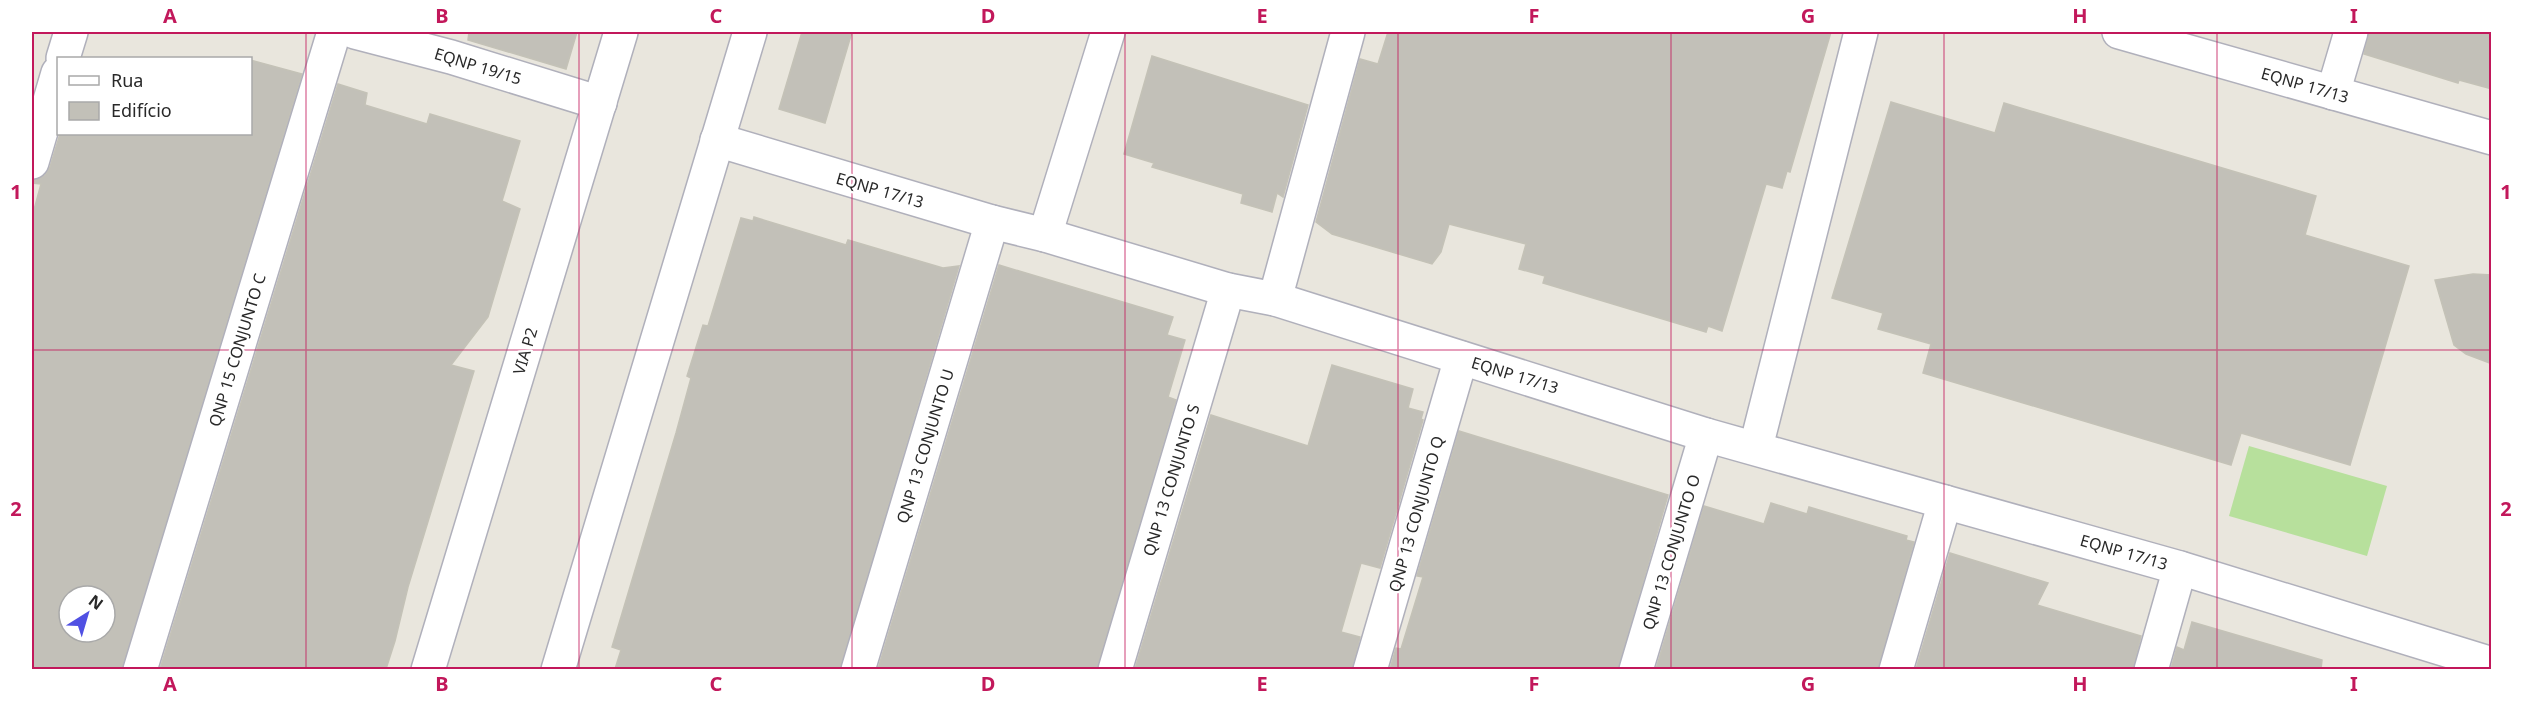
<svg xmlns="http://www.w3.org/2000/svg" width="2523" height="701" font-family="'Noto Sans',sans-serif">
<rect width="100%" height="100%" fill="#e9e6dd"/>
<!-- pitch -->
<polygon fill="#b7e09c" points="2249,446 2387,486 2367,556 2229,516"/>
<!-- building -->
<g fill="#c2c0b8" stroke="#c4c2b7" stroke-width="1.5" fill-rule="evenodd">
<polygon points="469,32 577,32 566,69 468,40"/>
<polygon points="802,32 852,32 825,123 779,109"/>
<polygon points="1388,32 1831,32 1790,172 1787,171 1782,188 1766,184 1722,331 1708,326 1706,332 1543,283 1545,276 1519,269 1526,244 1449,224 1441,252 1432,264 1332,234 1316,222 1360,59 1378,64"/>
<polygon points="2369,32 2492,32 2492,89 2459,80 2458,83 2364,54"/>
<polygon points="1152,56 1308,105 1283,197 1277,193 1272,212 1241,203 1243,194 1152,167 1154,163 1124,154"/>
<path d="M 250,60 L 302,74 L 122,669 L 32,669 L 32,217 L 41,184 L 32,183 L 32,180 L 45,175 L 50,167 L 60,134 L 250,134 ZM 69,596 L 105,596 L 105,632 L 69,632 Z"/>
<polygon points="338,84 367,93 365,105 427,124 430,114 520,141 502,201 520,209 488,317 451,365 474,371 408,587 395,641 386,669 160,669"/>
<polygon points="1891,102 1995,133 2004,103 2316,196 2305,235 2409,266 2350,465 2241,433 2231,465 1923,373 1931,344 1878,329 1883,313 1832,298"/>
<polygon points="754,217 846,245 848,240 943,268 959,266 840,669 615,669 621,650 612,647 676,433 691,378 687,376 703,325 708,326 741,218 753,221"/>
<polygon points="999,265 1173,317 1167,335 1185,340 1168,397 1176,400 1097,669 878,669"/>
<polygon points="2473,274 2492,275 2492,364 2466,354 2454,345 2435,280"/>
<polygon points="1332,365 1413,389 1408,408 1423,412 1421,419 1423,420 1380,568 1361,563 1341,632 1360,637 1352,669 1135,669 1211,415 1308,446"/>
<polygon points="1459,431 1668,495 1618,669 1390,669 1396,648 1401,649 1423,577 1417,576"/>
<polygon points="1771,503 1807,514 1809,507 1907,536 1906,540 1914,542 1878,669 1656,669 1704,506 1764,524"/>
<polygon points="1950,553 2048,583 2037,605 2141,636 2133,669 1916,669"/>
<polygon points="2192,622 2322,660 2321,669 2171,669 2177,647 2184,650"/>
</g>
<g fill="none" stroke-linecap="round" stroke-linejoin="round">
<defs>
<g id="minor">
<polyline points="355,32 451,57 600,103"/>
<polyline points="2119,32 2492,138"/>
<polyline points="63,58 71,32"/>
<polyline points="2333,93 2351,32"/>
<polyline points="717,140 992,222 1045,235 1228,290 1275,299 1706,435 2180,568 2492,664"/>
<polyline points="32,162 58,73"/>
<polyline points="1045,235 1108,32"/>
<polyline points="1275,299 1348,32"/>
<polyline points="1756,447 1861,32"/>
<polyline points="140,670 334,32"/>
<polyline points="858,670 992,222"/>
<polyline points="1115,670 1228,290"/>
<polyline points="1370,670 1461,358"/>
<polyline points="1636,670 1706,435"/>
<polyline points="1896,670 1945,502"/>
<polyline points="2151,670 2180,568"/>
</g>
<g id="secondary">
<polyline points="428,670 621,32"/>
<polyline points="558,670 750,32"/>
</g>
</defs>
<!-- minor casing -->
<use href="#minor" stroke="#b0b0bb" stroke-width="36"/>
<!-- secondary casing -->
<use href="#secondary" stroke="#b0b0bb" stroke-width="36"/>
<!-- minor -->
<use href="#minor" stroke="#fff" stroke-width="33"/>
<!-- secondary -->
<use href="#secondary" stroke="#fff" stroke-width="33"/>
</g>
<!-- grid -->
<path fill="none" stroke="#c2185b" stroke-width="1.5" stroke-opacity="0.55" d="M 306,32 L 306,670M 579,32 L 579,670M 852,32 L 852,670M 1125,32 L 1125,670M 1398,32 L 1398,670M 1671,32 L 1671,670M 1944,32 L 1944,670M 2217,32 L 2217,670M 32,350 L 2492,350"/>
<g text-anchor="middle" stroke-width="4.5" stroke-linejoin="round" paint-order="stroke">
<!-- street labels -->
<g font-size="16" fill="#292929" stroke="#fff">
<text transform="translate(478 66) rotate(17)" y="6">EQNP 19/15</text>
<text transform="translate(2305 85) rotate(16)" y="6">EQNP 17/13</text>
<text transform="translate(880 190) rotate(16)" y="6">EQNP 17/13</text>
<text transform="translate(237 350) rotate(-73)" y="6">QNP 15 CONJUNTO C</text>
<text transform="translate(525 351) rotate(-73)" y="6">VIA P2</text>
<text transform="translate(1515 375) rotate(17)" y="6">EQNP 17/13</text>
<text transform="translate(925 446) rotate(-73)" y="6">QNP 13 CONJUNTO U</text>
<text transform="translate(1171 480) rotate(-73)" y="6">QNP 13 CONJUNTO S</text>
<text transform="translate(1416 514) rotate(-74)" y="6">QNP 13 CONJUNTO Q</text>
<text transform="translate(1671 552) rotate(-73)" y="6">QNP 13 CONJUNTO O</text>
<text transform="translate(2124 552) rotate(16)" y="6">EQNP 17/13</text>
</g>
</g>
<!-- border -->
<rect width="2523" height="701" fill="none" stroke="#ffffff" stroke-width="66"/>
<!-- legend -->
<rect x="57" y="57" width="195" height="78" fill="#ffffff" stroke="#a9a9a9" stroke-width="1.5"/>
<rect x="69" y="76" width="30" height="9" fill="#ffffff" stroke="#a9a9a9" stroke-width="1.5"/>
<text x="111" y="87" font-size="18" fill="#292929">Rua</text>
<rect x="69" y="102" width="30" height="18" fill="#c2c0b8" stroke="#a9a9a9" stroke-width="1.5"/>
<text x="111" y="117" font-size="18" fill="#292929">Edifício</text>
<!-- north arrow -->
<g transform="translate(87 614) rotate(37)"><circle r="28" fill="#ffffff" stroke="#a9a9a9" stroke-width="1.5"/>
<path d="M0-4.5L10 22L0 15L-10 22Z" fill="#5050e3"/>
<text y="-9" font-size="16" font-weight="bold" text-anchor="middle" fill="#292929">N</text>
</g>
<rect x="33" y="33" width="2457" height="635" fill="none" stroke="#c2185b" stroke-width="2"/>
<g font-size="20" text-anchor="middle" font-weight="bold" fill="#c2185b">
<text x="170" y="23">A</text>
<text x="442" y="23">B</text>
<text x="716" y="23">C</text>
<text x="988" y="23">D</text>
<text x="1262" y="23">E</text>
<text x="1534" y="23">F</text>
<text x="1808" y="23">G</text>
<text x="2080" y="23">H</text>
<text x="2354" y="23">I</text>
<text x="16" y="199">1</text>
<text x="2506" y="199">1</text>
<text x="16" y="516">2</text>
<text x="2506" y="516">2</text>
<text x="170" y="691">A</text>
<text x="442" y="691">B</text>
<text x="716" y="691">C</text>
<text x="988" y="691">D</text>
<text x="1262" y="691">E</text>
<text x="1534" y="691">F</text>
<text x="1808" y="691">G</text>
<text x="2080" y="691">H</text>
<text x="2354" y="691">I</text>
</g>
</svg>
